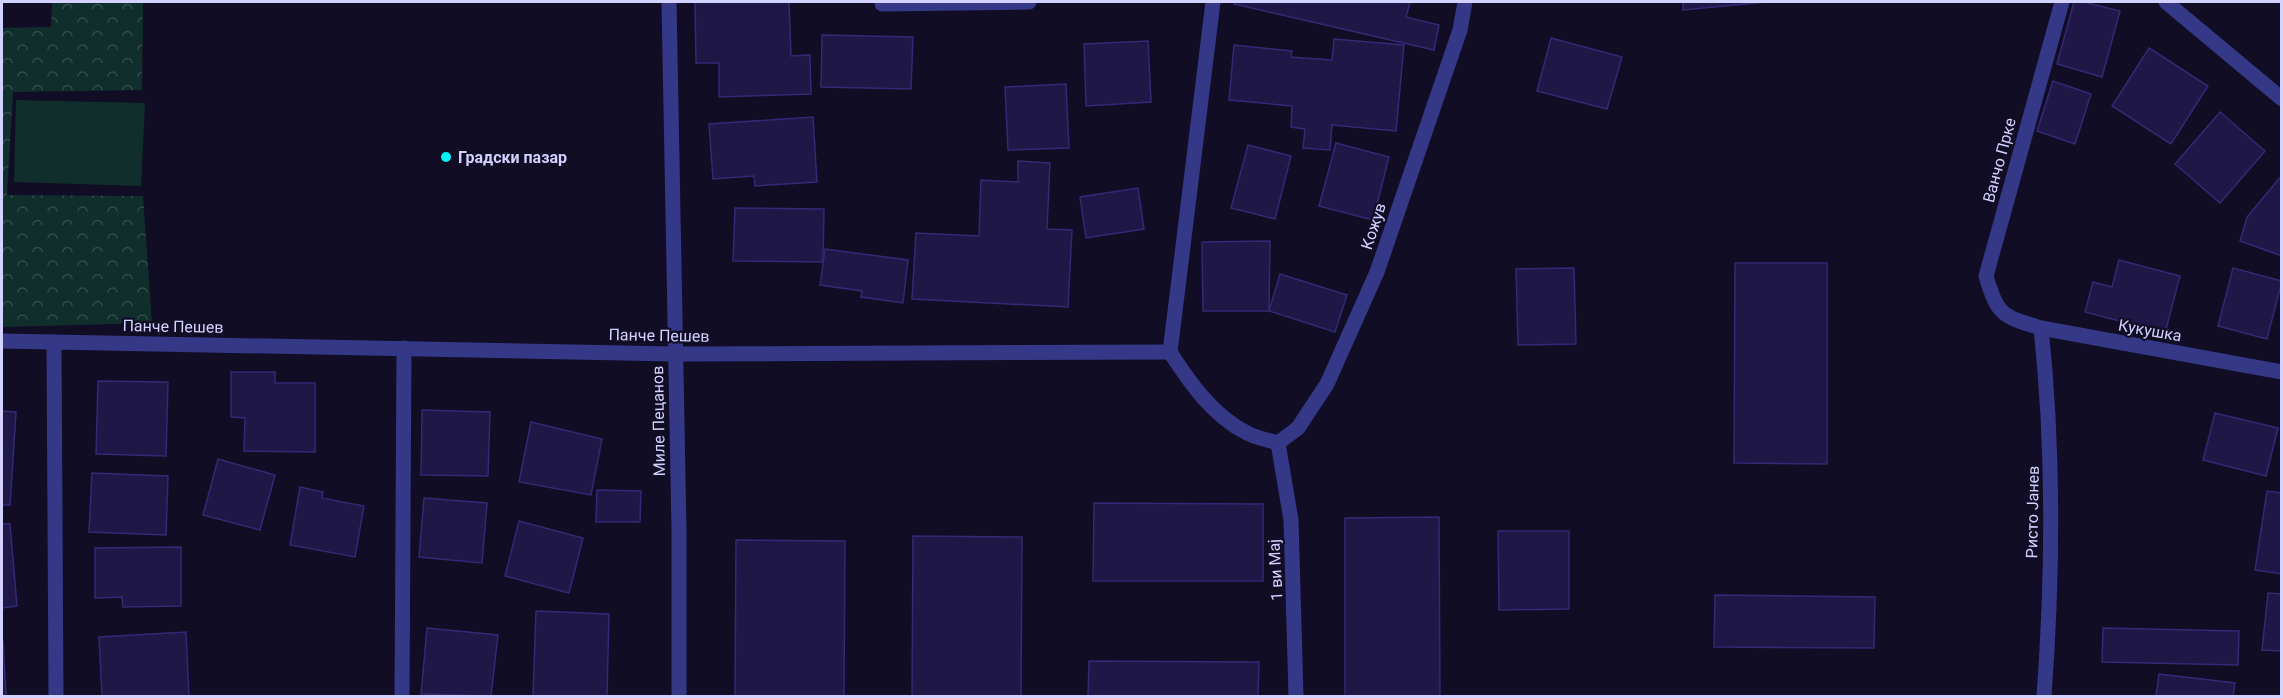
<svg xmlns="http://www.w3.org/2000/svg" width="2283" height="698" font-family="Roboto,sans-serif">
<defs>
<pattern id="park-crowns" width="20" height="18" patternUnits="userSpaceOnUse" patternTransform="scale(1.5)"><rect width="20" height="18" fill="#102f2c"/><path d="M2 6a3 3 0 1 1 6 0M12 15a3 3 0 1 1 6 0" fill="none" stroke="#324c4c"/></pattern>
</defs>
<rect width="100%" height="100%" fill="#100d25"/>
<!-- park -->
<polygon fill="url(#park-crowns)" points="52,2 143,2 142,90 13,92 7,195 143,196 152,323 2,327 2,28 51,27"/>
<!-- pitch -->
<polygon fill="#102f2c" points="16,100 145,103 141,186 14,182"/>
<!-- building -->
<g fill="#1f1847" stroke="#332974" stroke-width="1.5">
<polygon points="695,2 789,2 791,56 810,55 811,94 719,97 719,63 696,63"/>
<polygon points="1234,2 1410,2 1406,17 1439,25 1434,50 1234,4"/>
<polygon points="1683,2 1767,2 1683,10"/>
<polygon points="2074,2 2084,2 2120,11 2102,77 2057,64"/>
<polygon points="822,35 913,37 911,89 821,87"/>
<polygon points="1551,38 1622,57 1607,109 1537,91"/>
<polygon points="1334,39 1404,45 1396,131 1332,125 1330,150 1303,148 1305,129 1291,127 1292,106 1229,100 1234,45 1292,51 1291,57 1332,60"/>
<polygon points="1148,41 1151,102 1086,106 1084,44"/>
<polygon points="2149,48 2208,86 2171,144 2112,106"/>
<polygon points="2053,81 2091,94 2075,144 2037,131"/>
<polygon points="1066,84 1069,148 1008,150 1005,87"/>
<polygon points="2220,112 2265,151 2220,203 2175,164"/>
<polygon points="813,117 817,182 755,186 754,176 713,179 709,124"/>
<polygon points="1336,143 1389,157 1373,220 1319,206"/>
<polygon points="1248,145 1291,156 1275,219 1231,208"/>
<polygon points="1018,161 1050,163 1047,229 1072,230 1068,307 912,299 916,233 979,236 981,180 1018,182"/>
<polygon points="2282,175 2282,256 2240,241 2247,217"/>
<polygon points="1138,188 1144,229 1086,238 1080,197"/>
<polygon points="735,208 824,209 823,262 733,261"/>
<polygon points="1270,241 1269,311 1203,311 1202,242"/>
<polygon points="825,249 908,260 903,303 861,297 862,291 820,285"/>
<polygon points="2119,260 2180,276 2165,333 2085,312 2093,282 2112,287"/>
<polygon points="1735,263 1827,263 1827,464 1734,463"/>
<polygon points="1574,268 1576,344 1518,345 1516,269"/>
<polygon points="2233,268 2282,281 2267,339 2218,326"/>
<polygon points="1280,274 1347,295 1335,332 1269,311"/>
<polygon points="231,372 275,372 275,383 315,383 315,452 244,451 245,418 231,417"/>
<polygon points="98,381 168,382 166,456 96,454"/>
<polygon points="422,410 490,412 488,476 421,475"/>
<polygon points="2,411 16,412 10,505 2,505"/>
<polygon points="2215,413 2278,428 2266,476 2203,460"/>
<polygon points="531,422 602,439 591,495 519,482"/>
<polygon points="218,459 275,475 260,530 203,515"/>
<polygon points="92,473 168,476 166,535 89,532"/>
<polygon points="300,487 323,492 322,498 364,506 355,557 290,545"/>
<polygon points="597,490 641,491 640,522 596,522"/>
<polygon points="2267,491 2282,493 2282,574 2255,570"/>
<polygon points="424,498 487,503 482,563 419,557"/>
<polygon points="1094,503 1263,504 1263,581 1093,581"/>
<polygon points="1439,517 1440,696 1345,696 1345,518"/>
<polygon points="519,521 583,538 569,593 505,576"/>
<polygon points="2,524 10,524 17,606 2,608"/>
<polygon points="1498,531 1569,531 1569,609 1499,610"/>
<polygon points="913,536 1022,537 1021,696 912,696"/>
<polygon points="736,540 845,541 844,696 735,696"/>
<polygon points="181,547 181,606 123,607 122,597 95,598 95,548"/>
<polygon points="2268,593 2282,594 2282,651 2262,650"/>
<polygon points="1715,595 1875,597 1874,648 1714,647"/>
<polygon points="536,611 609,614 607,696 533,696"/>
<polygon points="427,628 498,635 491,696 421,694"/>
<polygon points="2103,628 2239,631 2238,665 2102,662"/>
<polygon points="186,632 189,696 102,696 99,637"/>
<polygon points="2,641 3,641 6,696 2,696"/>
<polygon points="1089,661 1259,662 1258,696 1088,696"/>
<polygon points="2159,674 2235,683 2233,696 2156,696"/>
</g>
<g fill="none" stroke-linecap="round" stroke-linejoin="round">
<!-- street -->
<g stroke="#353887" stroke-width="15">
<polyline points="669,2 679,530 679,696"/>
<path d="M 2062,2 L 1986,276 C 1998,316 2002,316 2041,328 L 2282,372"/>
<polyline points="2166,2 2282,99"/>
<polyline points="882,4 1029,2"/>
<path d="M 2041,328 C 2054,450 2053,574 2044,696"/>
<polyline points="2,341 675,354 1170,352"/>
<polyline points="54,342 56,696"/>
<polyline points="1170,352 1213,2"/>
<path d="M 1170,352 C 1190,383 1213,416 1247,433 C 1256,438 1268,440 1278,443"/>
<polyline points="1278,443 1298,428 1327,384 1377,272 1460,30 1465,2"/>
<polyline points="1278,443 1291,520 1296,696"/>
<polyline points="402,696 404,348"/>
</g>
</g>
<!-- markers -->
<circle fill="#00f4fc" stroke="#100d25" stroke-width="2" cx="446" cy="157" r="6"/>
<g text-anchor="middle" stroke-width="4.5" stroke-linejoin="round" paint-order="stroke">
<!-- poi labels -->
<g font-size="16" font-weight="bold" fill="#d3d1ff" stroke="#100d25" text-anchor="start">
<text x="458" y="163">Градски пазар</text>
</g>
<!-- street labels -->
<g font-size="16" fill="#d3d1ff" stroke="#100d25">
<text transform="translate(1999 160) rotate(-75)" y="6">Ванчо Прке</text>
<text transform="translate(1373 226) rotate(-72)" y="6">Кожув</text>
<text transform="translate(173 326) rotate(1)" y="6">Панче Пешев</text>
<text transform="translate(2150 330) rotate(10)" y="6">Кукушка</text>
<text transform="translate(659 335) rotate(1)" y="6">Панче Пешев</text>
<text transform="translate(658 421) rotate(-91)" y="6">Миле Пецанов</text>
<text transform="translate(2032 512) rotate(-89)" y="6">Ристо Јанев</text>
<text transform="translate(1275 570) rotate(-93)" y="6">1 ви Мај</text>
</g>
</g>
<!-- border -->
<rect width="2283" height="698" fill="none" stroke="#d3d1ff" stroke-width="6"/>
</svg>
